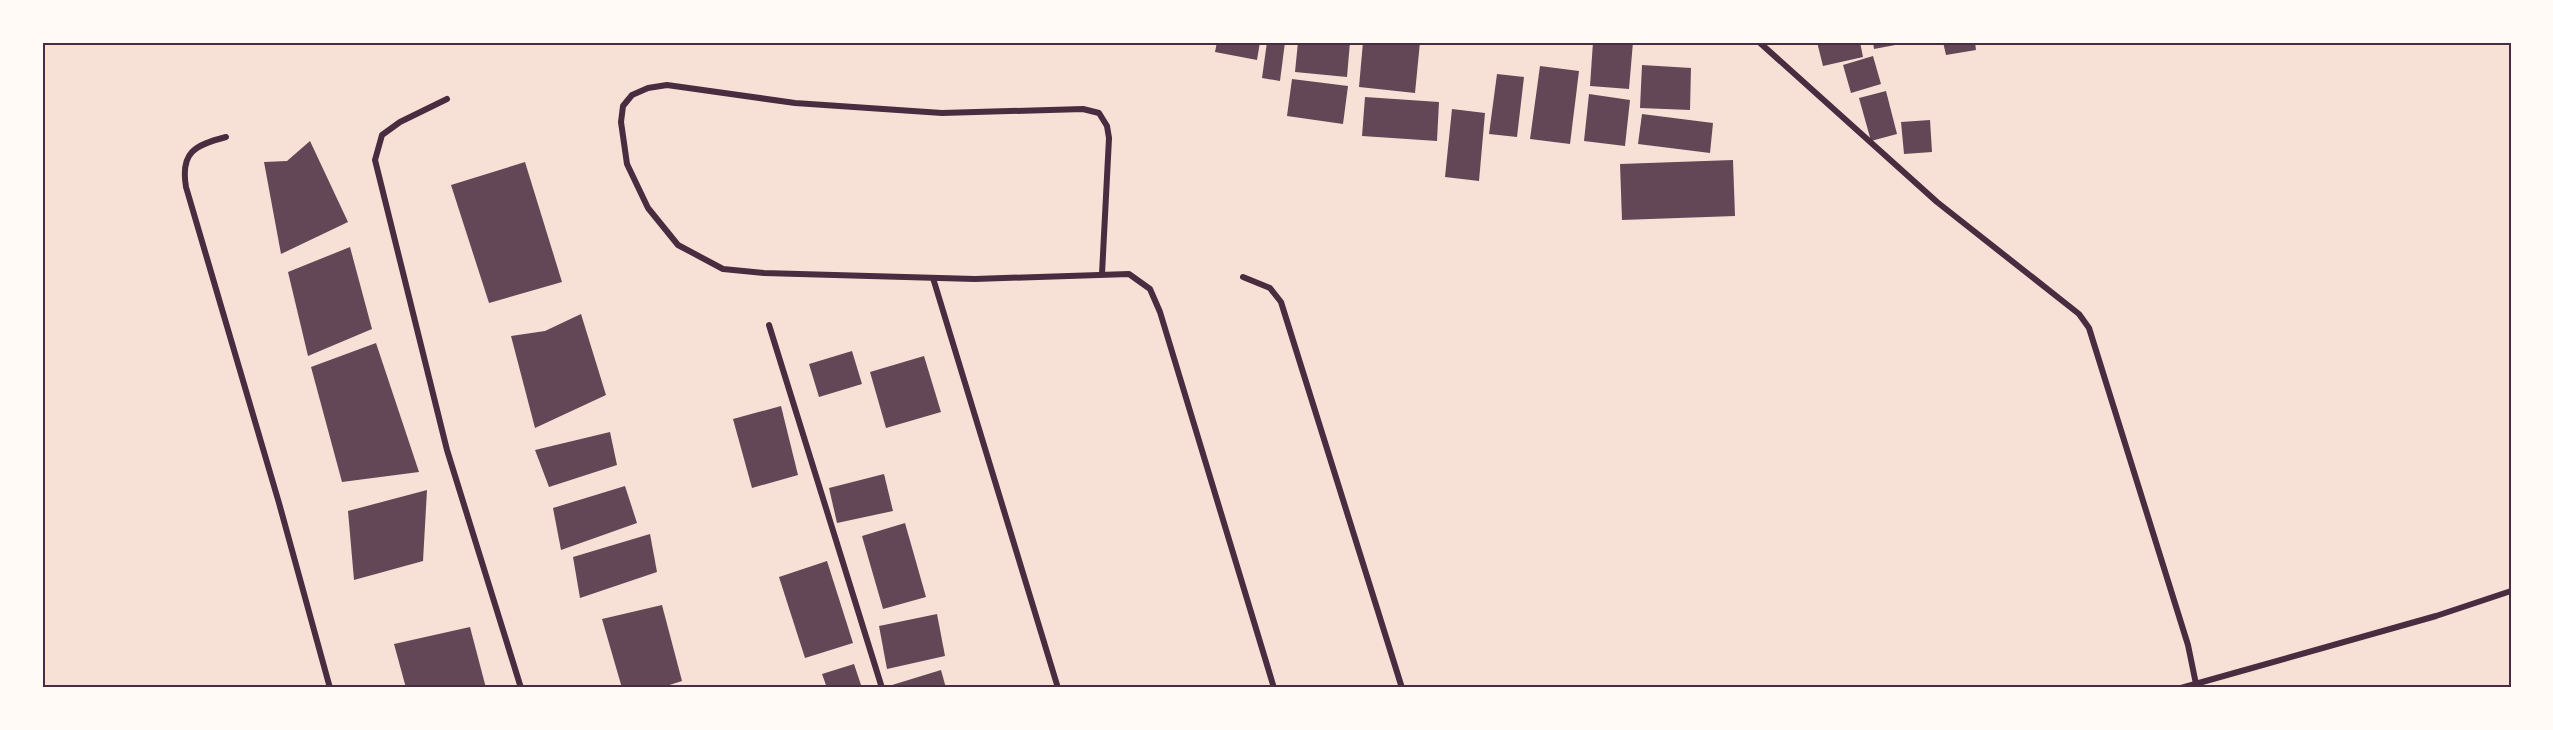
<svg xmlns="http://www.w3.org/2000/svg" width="2553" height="730" font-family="'Open Sans',sans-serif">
<rect width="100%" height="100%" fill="#f7e1d7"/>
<!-- building -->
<g fill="#644757">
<polygon points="1217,42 1260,42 1257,60 1215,52"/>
<polygon points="1267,42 1285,42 1280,81 1262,78"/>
<polygon points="1298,42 1350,42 1347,77 1295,72"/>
<polygon points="1363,42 1420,42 1415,93 1359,87"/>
<polygon points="1593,42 1633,42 1629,89 1590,86"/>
<polygon points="1817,42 1860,42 1863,57 1823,66"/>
<polygon points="1873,42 1906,42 1906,43 1874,49"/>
<polygon points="1943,42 1975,42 1976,50 1946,55"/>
<polygon points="1873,56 1881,84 1851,93 1843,65"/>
<polygon points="1642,65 1691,68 1690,110 1640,108"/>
<polygon points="1540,66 1579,71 1570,144 1530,139"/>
<polygon points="1497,74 1524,77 1517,137 1489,134"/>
<polygon points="1292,79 1348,86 1343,124 1287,116"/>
<polygon points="1886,91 1897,134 1871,141 1859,98"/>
<polygon points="1589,94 1630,100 1625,146 1584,141"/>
<polygon points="1365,97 1439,102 1437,141 1362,136"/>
<polygon points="1452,109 1485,113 1479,181 1445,177"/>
<polygon points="1642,114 1713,123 1710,153 1638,144"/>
<polygon points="1930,120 1932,152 1904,154 1901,122"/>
<polygon points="310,141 348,222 281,254 264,162 287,161"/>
<polygon points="1733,160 1735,216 1622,220 1620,164"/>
<polygon points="525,162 562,282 489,303 451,185"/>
<polygon points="350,247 372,329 308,356 288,272"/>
<polygon points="581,314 606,395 535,428 511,336 545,331"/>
<polygon points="376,343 419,472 342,482 311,367"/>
<polygon points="852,351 862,384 819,397 809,364"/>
<polygon points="924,356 941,412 886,428 870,372"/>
<polygon points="781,406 798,475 752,488 733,419"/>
<polygon points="610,432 617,465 549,487 535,450"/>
<polygon points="884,474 893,511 837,523 829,488"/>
<polygon points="625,486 637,523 561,550 553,508"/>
<polygon points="427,490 423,561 354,580 348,511"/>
<polygon points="905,523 926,597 883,609 862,536"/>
<polygon points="650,534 657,572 580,598 573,557"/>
<polygon points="827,561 853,643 805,658 779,577"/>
<polygon points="662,605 682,681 660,688 622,688 602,619"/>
<polygon points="937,614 945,656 887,669 879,626"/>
<polygon points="470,627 486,688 406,688 394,644"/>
<polygon points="854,664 862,688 827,688 822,674"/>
<polygon points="941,670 946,688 892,688 892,685"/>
</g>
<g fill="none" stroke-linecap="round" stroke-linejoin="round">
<!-- minor -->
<g stroke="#4a2c40" stroke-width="6">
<polyline points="1759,42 1937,202 2079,314 2089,328 2188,645 2196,684"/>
<polyline points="447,99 400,122 382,135 375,160 447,450 521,688"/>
<path d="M 226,137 C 195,145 180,152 186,187 L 279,503 L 330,688"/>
<polyline points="1102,274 1109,138 1107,126 1099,113 1083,109 942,113 795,103 667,85 648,88 632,95 623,106 621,122 627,164 648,208 678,245 723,269 764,273 975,279 1129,274 1150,289 1160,312 1274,688"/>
<polyline points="1243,277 1270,288 1281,302 1402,688"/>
<polyline points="933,278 1058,688"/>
<polyline points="769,325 882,688"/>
<polyline points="2181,688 2436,616 2511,591"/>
</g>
</g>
<!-- border -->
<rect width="2553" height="730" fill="none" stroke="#fffaf5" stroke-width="87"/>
<rect x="44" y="44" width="2466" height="642" fill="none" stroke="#4a2c40" stroke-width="2"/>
</svg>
